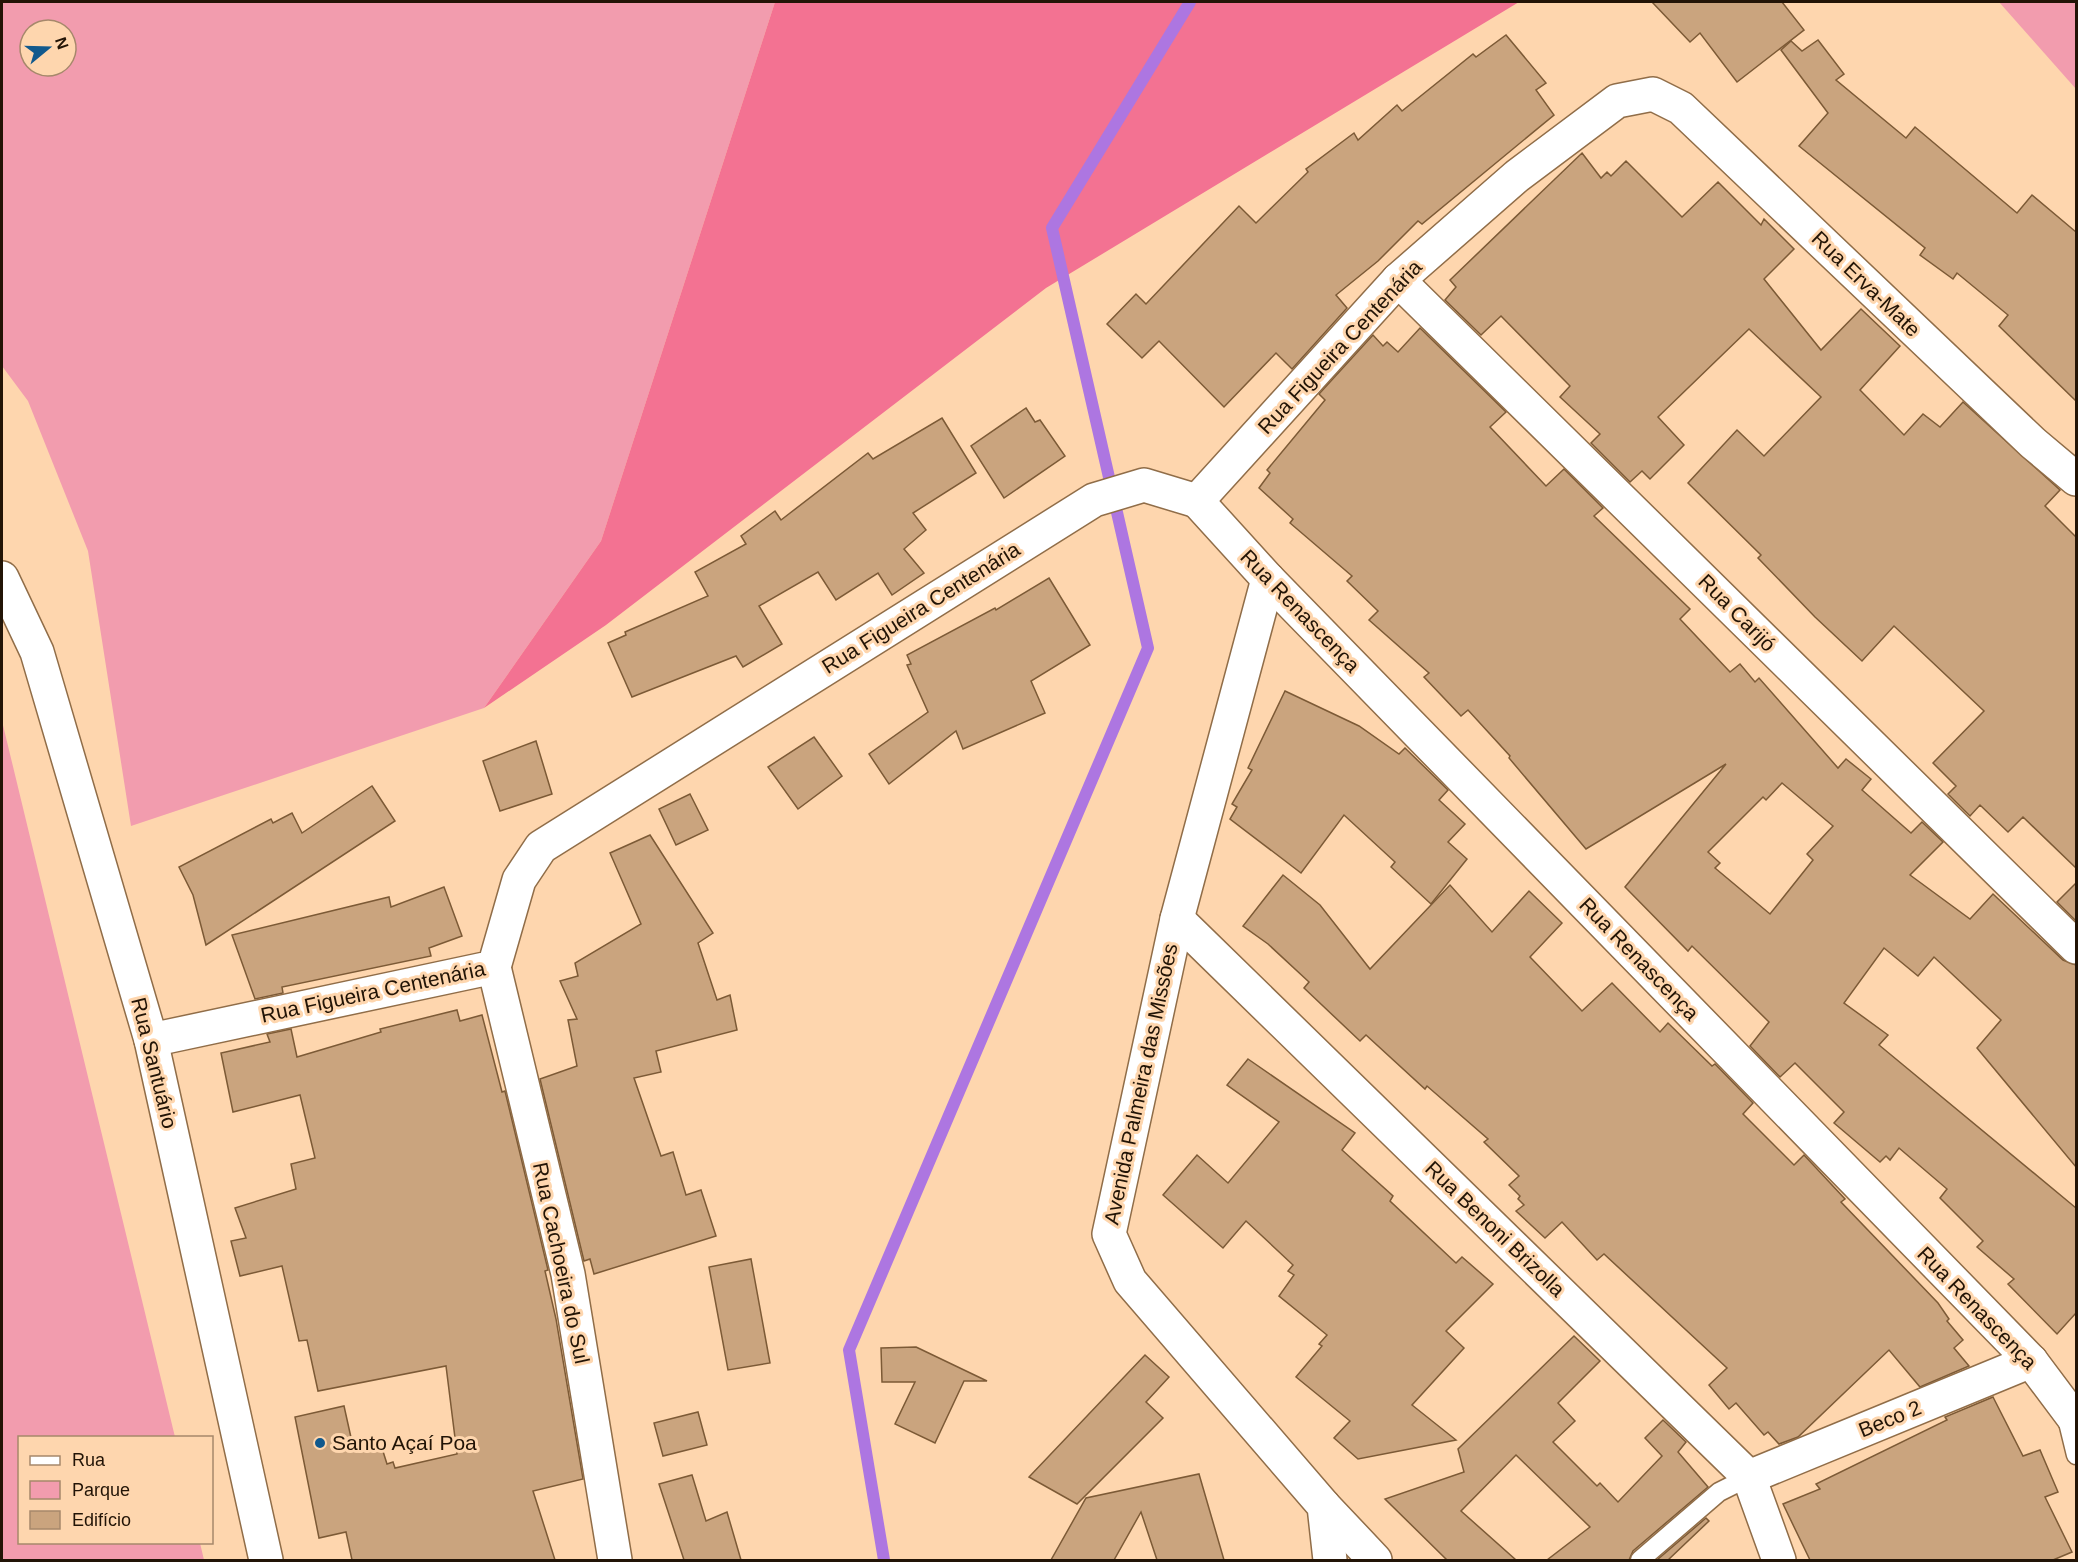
<svg xmlns="http://www.w3.org/2000/svg" width="2078" height="1562" font-family="Arial,sans-serif">
<rect width="100%" height="100%" fill="#fed6ae"/>
<!-- green -->
<g fill="#f29cae" fill-rule="evenodd">
<path d="M 2,2 L 775,2 L 601,541 L 484,708 L 131,826 L 88,551 L 28,401 L 2,366 ZM 30,30 L 66,30 L 66,66 L 30,66 Z"/>
<polygon points="1999,2 2076,2 2076,89"/>
<polygon points="2,721 175,1437 20,1438 20,1542 200,1543 204,1560 2,1560"/>
</g>
<!-- forest -->
<polygon fill="#f37292" points="775,2 1519,2 1046,288 606,625 484,708 601,541"/>
<g fill="none" stroke-linecap="round" stroke-linejoin="round">
<!-- stream -->
<polyline stroke="#ad76e1" stroke-width="12" points="884,1560 849,1350 1148,648 1052,228 1190,2"/>
</g>
<!-- building -->
<g fill="#caa47e" stroke="#7c5a36" stroke-width="1.5" fill-rule="evenodd">
<polygon points="1652,2 1782,2 1804,30 1737,82 1700,33 1690,42"/>
<polygon points="1506,35 1546,83 1536,90 1554,115 1422,224 1418,221 1378,261 1336,295 1347,308 1292,369 1276,353 1224,407 1159,341 1142,358 1107,324 1136,294 1146,304 1239,206 1256,223 1308,172 1306,169 1354,133 1358,140 1397,105 1402,111 1473,54 1476,57"/>
<polygon points="1818,40 1844,74 1836,80 1906,138 1915,127 2017,213 2032,195 2076,232 2076,401 1999,326 2008,315 1957,273 1953,279 1920,255 1925,248 1799,146 1828,113 1781,50 1791,41 1802,51"/>
<polygon points="1582,153 1601,178 1607,172 1611,176 1626,161 1682,217 1718,182 1761,225 1764,219 1794,249 1764,279 1821,350 1861,309 1900,346 1860,390 1904,435 1923,414 1940,427 1963,402 2060,490 2045,506 2076,537 2076,868 2023,817 2008,832 1980,805 1970,816 1948,794 1956,786 1933,763 1984,711 1894,626 1862,661 1815,617 1758,558 1761,555 1688,483 1737,430 1764,456 1821,397 1749,329 1658,417 1684,445 1650,479 1642,471 1630,482 1591,443 1600,434 1560,397 1570,386 1501,316 1481,335 1445,300 1456,287 1450,280"/>
<path d="M 1420,328 L 1506,412 L 1490,427 L 1546,486 L 1564,469 L 1603,508 L 1594,516 L 1690,609 L 1680,619 L 1730,672 L 1740,664 L 1755,682 L 1759,678 L 1838,768 L 1846,759 L 1871,779 L 1862,790 L 1911,833 L 1922,822 L 1943,842 L 1910,875 L 1970,919 L 1993,894 L 2063,960 L 2076,965 L 2076,1167 L 1977,1048 L 2001,1020 L 1934,957 L 1918,976 L 1884,948 L 1844,1003 L 1888,1035 L 1879,1045 L 2076,1208 L 2076,1313 L 2057,1334 L 2008,1284 L 2014,1279 L 1977,1247 L 1983,1241 L 1940,1198 L 1947,1189 L 1899,1148 L 1890,1160 L 1886,1156 L 1880,1162 L 1834,1123 L 1844,1112 L 1795,1063 L 1780,1077 L 1750,1046 L 1769,1022 L 1692,946 L 1688,951 L 1625,887 L 1726,764 L 1586,849 L 1509,758 L 1510,756 L 1468,710 L 1461,716 L 1424,677 L 1429,673 L 1369,620 L 1378,611 L 1347,581 L 1352,576 L 1290,523 L 1293,519 L 1259,488 L 1270,473 L 1267,470 L 1325,400 L 1319,394 L 1373,335 L 1383,346 L 1387,342 L 1398,352 ZM 1782,783 L 1833,826 L 1807,854 L 1813,860 L 1770,914 L 1715,868 L 1720,863 L 1708,852 L 1763,797 L 1766,800 Z"/>
<polygon points="1026,408 1035,422 1040,420 1065,456 1004,498 971,446"/>
<polygon points="942,418 976,473 913,513 926,530 904,549 924,573 892,595 878,573 836,600 818,572 759,606 782,644 743,667 736,656 632,697 608,643 626,635 625,632 708,596 695,572 746,544 741,536 775,511 781,520 868,453 873,459"/>
<polygon points="1049,578 1090,645 1031,681 1045,713 963,749 956,731 889,784 869,754 928,712 907,665 911,664 907,655 995,608 996,610"/>
<polygon points="1285,691 1359,726 1399,754 1405,748 1448,790 1439,800 1465,824 1448,842 1467,859 1431,904 1391,867 1395,862 1344,815 1301,873 1230,819 1237,807 1232,804 1252,770 1248,768"/>
<polygon points="814,737 842,776 798,809 768,767"/>
<polygon points="536,741 552,794 500,811 483,761"/>
<polygon points="372,786 395,821 206,945 193,895 179,867 271,819 273,823 292,813 302,833"/>
<polygon points="690,794 708,830 676,845 659,809"/>
<polygon points="650,835 713,933 698,943 717,1000 730,995 737,1030 656,1051 661,1072 634,1078 661,1156 673,1152 686,1195 701,1190 716,1236 594,1274 590,1259 584,1261 540,1079 577,1066 568,1020 577,1019 560,981 578,976 575,963 641,924 610,853"/>
<polygon points="1283,875 1320,905 1370,969 1450,885 1492,932 1529,891 1562,923 1530,957 1582,1011 1612,983 1660,1032 1668,1023 1712,1066 1715,1064 1753,1103 1743,1114 1794,1165 1804,1155 1845,1199 1841,1202 1938,1303 1949,1319 1947,1321 1963,1340 1954,1348 1969,1366 1920,1387 1889,1350 1798,1437 1779,1444 1768,1432 1764,1435 1736,1403 1729,1409 1709,1385 1727,1368 1604,1254 1597,1260 1562,1222 1545,1238 1516,1211 1524,1205 1518,1199 1520,1196 1509,1185 1519,1176 1484,1142 1488,1139 1427,1086 1425,1089 1366,1035 1360,1041 1304,988 1309,982 1268,944 1243,926"/>
<polygon points="2076,883 2076,921 2057,902"/>
<polygon points="444,887 462,936 429,948 431,956 282,987 283,993 255,999 232,935 389,897 391,907"/>
<polygon points="457,1010 460,1021 482,1015 502,1092 505,1091 548,1270 545,1271 556,1319 583,1479 533,1491 555,1560 352,1560 346,1532 319,1538 295,1417 344,1406 354,1451 381,1445 387,1464 393,1462 395,1468 457,1454 446,1366 318,1391 307,1340 299,1341 282,1266 240,1276 231,1241 246,1238 235,1208 296,1189 291,1164 315,1158 300,1095 233,1112 221,1053 270,1042 267,1034 291,1029 297,1057 381,1032 380,1029"/>
<polygon points="1248,1059 1355,1133 1342,1150 1393,1196 1390,1201 1456,1263 1462,1257 1493,1284 1446,1331 1464,1348 1412,1405 1456,1440 1358,1459 1334,1438 1350,1421 1296,1377 1322,1346 1319,1344 1327,1335 1279,1296 1294,1275 1288,1271 1293,1265 1246,1221 1223,1248 1163,1195 1197,1155 1228,1183 1279,1122 1227,1085"/>
<polygon points="751,1259 770,1363 728,1370 709,1267"/>
<polygon points="1574,1336 1600,1361 1558,1403 1575,1421 1553,1442 1597,1486 1600,1483 1618,1502 1662,1456 1645,1438 1663,1420 1686,1442 1678,1452 1708,1487 1633,1551 1629,1560 1547,1560 1590,1527 1516,1455 1461,1511 1516,1560 1447,1560 1385,1499 1464,1472 1458,1449"/>
<polygon points="916,1347 987,1381 964,1381 935,1443 895,1424 915,1382 882,1382 881,1348"/>
<polygon points="1145,1355 1169,1377 1146,1402 1163,1418 1077,1504 1029,1477"/>
<polygon points="1993,1397 2023,1456 2040,1450 2058,1492 2045,1497 2072,1552 2053,1560 1810,1560 1783,1504 1820,1489 1816,1484 1947,1420 1945,1417"/>
<polygon points="698,1412 707,1445 663,1456 654,1423"/>
<polygon points="1199,1474 1224,1560 1157,1560 1141,1512 1114,1560 1051,1560 1086,1498"/>
<polygon points="692,1475 706,1521 727,1512 741,1560 684,1560 659,1484"/>
<polygon points="1706,1518 1709,1521 1668,1560 1657,1560"/>
</g>
<g fill="none" stroke-linecap="round" stroke-linejoin="round">
<defs>
<g id="lane">
<polyline points="2066,1414 2076,1455"/>
<polyline points="1640,1560 1719,1492 1749,1477"/>
</g>
<g id="street">
<polyline points="1398,280 2076,947"/>
<polyline points="1197,501 1268,579 2031,1361 2076,1421"/>
<polyline points="1197,501 1398,280 1517,176 1617,101 1653,94 1681,108 2033,443 2076,479"/>
<polyline points="1268,579 1177,919 1109,1234 1130,1281 1324,1506 1330,1560"/>
<polyline points="1177,919 1749,1477 1779,1560"/>
<polyline points="494,967 568,1274 615,1560"/>
<polyline points="151,1040 494,967 519,880 541,847 1094,500 1144,485 1197,501"/>
<polyline points="1749,1477 2031,1361"/>
<polyline points="1324,1506 1375,1560"/>
</g>
<polyline id="secondary" points="2,578 37,652 151,1040 266,1560"/>
</defs>
<!-- lane casing -->
<use href="#lane" stroke="#906d48" stroke-width="21"/>
<!-- street casing -->
<use href="#street" stroke="#906d48" stroke-width="36"/>
<!-- secondary casing -->
<use href="#secondary" stroke="#906d48" stroke-width="36"/>
<!-- lane -->
<use href="#lane" stroke="#fff" stroke-width="18"/>
<!-- street -->
<use href="#street" stroke="#fff" stroke-width="33"/>
<!-- secondary -->
<use href="#secondary" stroke="#fff" stroke-width="33"/>
</g>
<!-- markers -->
<circle fill="#11598d" stroke="#fed6ae" stroke-width="2" cx="320" cy="1443" r="6"/>
<g text-anchor="middle" stroke-width="6" stroke-linejoin="round" paint-order="stroke">
<!-- street labels -->
<g font-size="21" fill="#221406" stroke="#fed6ae">
<text transform="translate(1866 284) rotate(44)" y="7">Rua Erva-Mate</text>
<text transform="translate(1340 347) rotate(-47)" y="7">Rua Figueira Centenária</text>
<text transform="translate(921 608) rotate(-32)" y="7">Rua Figueira Centenária</text>
<text transform="translate(1300 611) rotate(46)" y="7">Rua Renascença</text>
<text transform="translate(1737 613) rotate(45)" y="7">Rua Carijó</text>
<text transform="translate(1639 959) rotate(46)" y="7">Rua Renascença</text>
<text transform="translate(373 992) rotate(-12)" y="7">Rua Figueira Centenária</text>
<text transform="translate(154 1063) rotate(76)" y="7">Rua Santuário</text>
<text transform="translate(1141 1084) rotate(-78)" y="7">Avenida Palmeira das Missões</text>
<text transform="translate(1495 1229) rotate(44)" y="7">Rua Benoni Brizolla</text>
<text transform="translate(561 1263) rotate(78)" y="7">Rua Cachoeira do Sul</text>
<text transform="translate(1977 1308) rotate(46)" y="7">Rua Renascença</text>
<text transform="translate(1890 1419) rotate(-22)" y="7">Beco 2</text>
</g>
<!-- poi labels -->
<g font-size="21" fill="#221406" stroke="#fed6ae" text-anchor="start">
<text x="332" y="1450">Santo Açaí Poa</text>
</g>
</g>
<!-- border -->
<rect width="2078" height="1562" fill="none" stroke="#221406" stroke-width="6"/>
<!-- legend -->
<rect x="18" y="1436" width="195" height="108" fill="#fed6ae" stroke="#a6886b" stroke-width="1.5"/>
<rect x="30" y="1456" width="30" height="9" fill="#ffffff" stroke="#a6886b" stroke-width="1.5"/>
<text x="72" y="1466" font-size="18" fill="#221406">Rua</text>
<rect x="30" y="1481" width="30" height="18" fill="#f29cae" stroke="#a6886b" stroke-width="1.5"/>
<text x="72" y="1496" font-size="18" fill="#221406">Parque</text>
<rect x="30" y="1511" width="30" height="18" fill="#caa47e" stroke="#a6886b" stroke-width="1.5"/>
<text x="72" y="1526" font-size="18" fill="#221406">Edifício</text>
<!-- north arrow -->
<g transform="translate(48 48) rotate(71)"><circle r="28" fill="#fed6ae" stroke="#a6886b" stroke-width="1.5"/>
<path d="M0-4.5L10 22L0 15L-10 22Z" fill="#11598d"/>
<text y="-9" font-size="16" font-weight="bold" text-anchor="middle" fill="#221406">N</text>
</g>
</svg>
